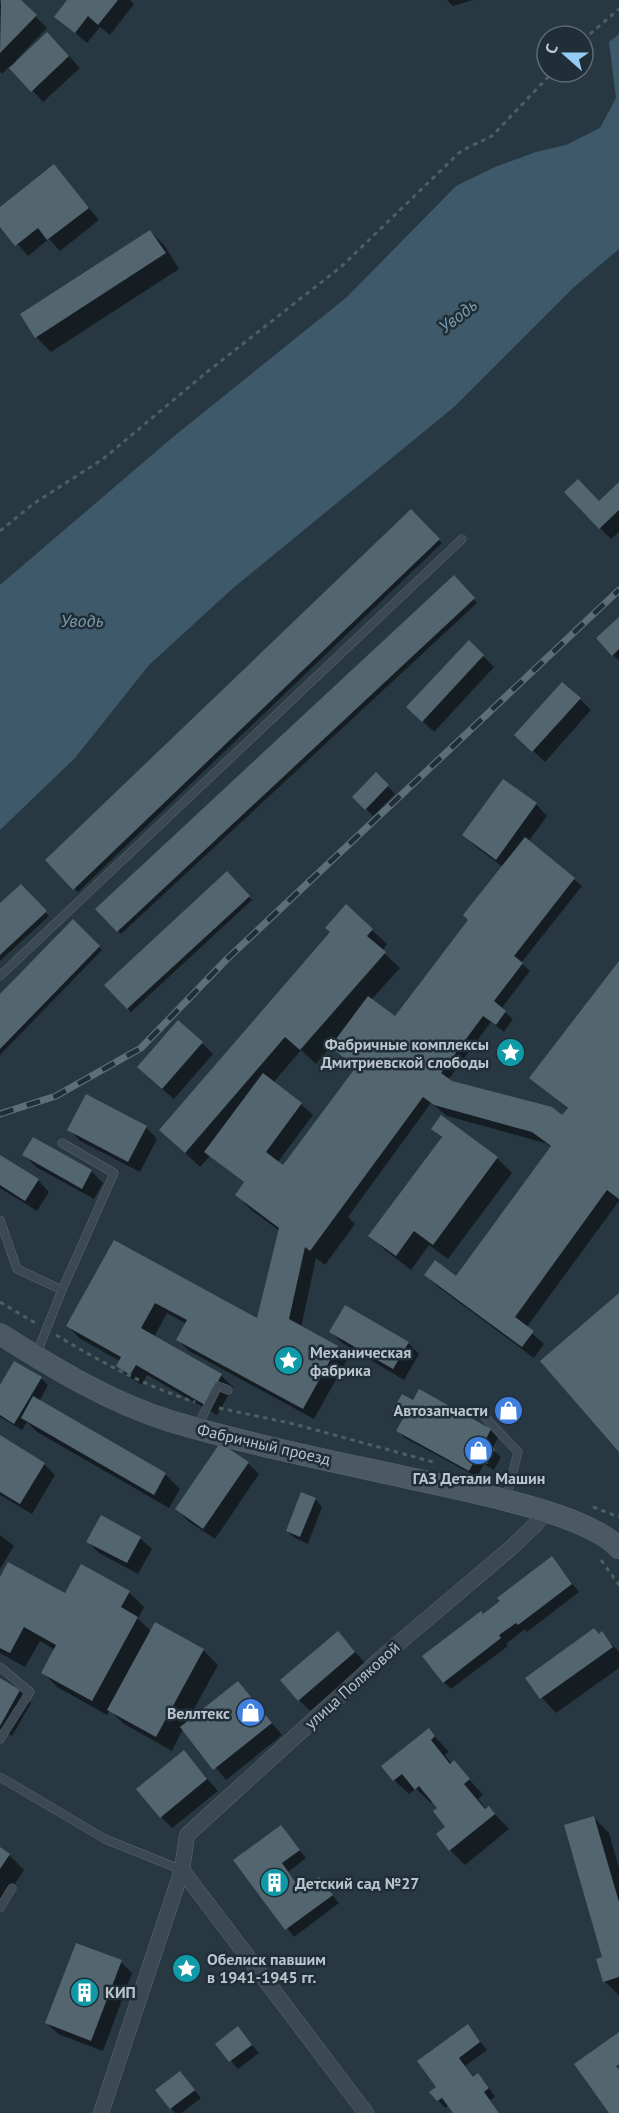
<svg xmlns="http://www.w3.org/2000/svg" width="619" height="2113" font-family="'PT Sans',sans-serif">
<rect width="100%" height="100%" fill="#283842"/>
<!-- water -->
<polygon fill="#3e596a" points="619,34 619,249 573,288 454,407 232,589 149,665 75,758 0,830 0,585 173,437 347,297 456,186 495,167 536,152 566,145 600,128 616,98 609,42"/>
<!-- shadow -->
<g fill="#0007" fill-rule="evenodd">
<polygon points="4,0 19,0 47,28 16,60 17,62 59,45 80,68 43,102 10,66 2,74 0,72 0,4"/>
<polygon points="69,0 130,0 134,4 110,35 100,27 87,43 56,16"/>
<polygon points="447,0 473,0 453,6"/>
<polygon points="54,166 99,220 60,251 49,239 28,256 0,224 0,209"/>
<polygon points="150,231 165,246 179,269 51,352 36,337"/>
<polygon points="619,485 619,532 611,539 600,528"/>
<polygon points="411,512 442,543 78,892 47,860"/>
<polygon points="454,577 477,603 121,934 97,909"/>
<polygon points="619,619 619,661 613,655"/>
<polygon points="469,642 494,667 434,732 408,707"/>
<polygon points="580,699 591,710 545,762 528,746"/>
<polygon points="376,774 395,794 373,816 354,797"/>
<path d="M 503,781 L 536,804 L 547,816 L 528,842 L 582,886 L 521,963 L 530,971 L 501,1009 L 513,1019 L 504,1032 L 491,1022 L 448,1080 L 562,1117 L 568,1109 L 531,1078 L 619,964 L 619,1201 L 526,1328 L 544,1344 L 534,1358 L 437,1286 L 426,1275 L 456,1278 L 552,1148 L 545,1143 L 447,1116 L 431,1103 L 348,1217 L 355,1224 L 325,1265 L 316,1258 L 301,1328 L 337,1347 L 348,1358 L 314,1419 L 189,1351 L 178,1340 L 187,1324 L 167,1313 L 154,1337 L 221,1375 L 233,1387 L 217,1415 L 147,1375 L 142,1385 L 129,1377 L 118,1366 L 120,1361 L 79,1338 L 68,1326 L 115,1242 L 258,1320 L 280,1231 L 251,1210 L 237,1195 L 245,1183 L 210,1156 L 200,1167 L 161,1130 L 372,930 L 387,944 L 382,951 L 400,968 L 371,1000 L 395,1018 L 470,920 L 503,867 L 475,846 L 464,835 ZM 331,1046 L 357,1068 L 283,1167 L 278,1162 L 313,1115 L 301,1104 L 273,1083 L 301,1050 L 316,1064 Z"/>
<polygon points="227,873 252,900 131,1012 106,985"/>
<polygon points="21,886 49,916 0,961 0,906"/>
<polygon points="73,921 102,950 0,1055 0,996"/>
<polygon points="202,1043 213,1054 174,1099 150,1079"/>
<polygon points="146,1127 157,1139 140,1172 80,1141 69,1129"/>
<polygon points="433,1129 497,1158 512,1173 448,1259 429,1245 411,1270 385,1250 370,1236 442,1138"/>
<polygon points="24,1155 91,1171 103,1183 94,1199 36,1167"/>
<polygon points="0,1156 38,1180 49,1192 37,1211 0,1188"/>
<polygon points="331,1332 408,1343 419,1354 404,1380 342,1343"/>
<polygon points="41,1378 48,1385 39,1402 165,1474 180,1489 169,1508 37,1432 27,1422 22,1430 0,1417 0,1388"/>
<polygon points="419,1392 491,1430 498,1438 492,1449 501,1457 494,1470 484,1464 477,1477 405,1438 398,1431 404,1420 394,1411 414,1402"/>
<polygon points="0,1437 44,1464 55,1475 32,1514 0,1495"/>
<polygon points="248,1463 259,1474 215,1539 188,1521 177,1509"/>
<polygon points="315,1499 322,1507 308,1544 295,1538 287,1531"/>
<polygon points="0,1535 14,1546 0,1569"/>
<polygon points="140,1538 152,1549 138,1574 99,1553 88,1542"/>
<polygon points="552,1558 579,1592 527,1632 525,1629 506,1644 508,1646 451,1689 444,1682 483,1616"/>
<polygon points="0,1580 65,1595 129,1592 144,1607 138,1619 152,1632 156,1624 204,1651 218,1665 186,1724 238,1683 282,1735 226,1780 183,1729 172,1751 124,1724 110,1710 107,1715 57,1687 43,1672 55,1650 40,1641 25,1667 0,1653"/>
<polygon points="338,1633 366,1664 310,1711 299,1700"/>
<polygon points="602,1633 619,1652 619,1668 556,1713 542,1698 527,1678"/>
<polygon points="0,1680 20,1692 31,1703 12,1736 0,1729"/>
<polygon points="429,1730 449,1752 445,1755 452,1764 454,1762 483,1795 478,1799 487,1810 489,1808 509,1829 465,1865 450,1850 447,1827 439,1808 433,1801 431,1803 416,1789 409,1794 394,1780"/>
<polygon points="184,1752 218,1791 172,1828 161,1817"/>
<polygon points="594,1818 609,1833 619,1868 619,1995 604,1981"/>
<polygon points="281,1827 306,1858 288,1872 303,1891 319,1879 339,1903 294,1937 236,1860"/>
<polygon points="0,1849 9,1855 24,1870 0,1907"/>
<polygon points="121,1962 132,1973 103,2051 58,2034 47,2023"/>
<polygon points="467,2026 487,2050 465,2066 474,2078 478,2075 485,2082 495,2097 490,2100 499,2113 455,2113 449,2105 445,2108 438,2100 438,2087"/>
<polygon points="237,2028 259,2053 238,2069 217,2044"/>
<polygon points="180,2073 201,2098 182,2113 175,2113 171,2108"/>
</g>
<!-- building -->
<g fill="#53656f">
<polygon points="1,0 21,0 37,15 0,53"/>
<polygon points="67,0 118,0 98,25 88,16 75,33 54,17"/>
<polygon points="47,32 69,56 31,92 9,68"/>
<polygon points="54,164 89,208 47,240 38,228 15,246 0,227 0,207"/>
<polygon points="150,230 166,253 35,338 20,314"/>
<polygon points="578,479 599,501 619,482 619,510 599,529 564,492"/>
<polygon points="411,509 440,539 73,890 45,860"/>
<polygon points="454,575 475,598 117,932 95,909"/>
<polygon points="619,617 619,649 612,656 596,638"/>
<polygon points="469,640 484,655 422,722 406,707"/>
<polygon points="562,682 581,698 532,752 514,735"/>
<polygon points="376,772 389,785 365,810 352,797"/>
<polygon points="503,779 537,803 496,860 462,835"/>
<polygon points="525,837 575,878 514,956 523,963 494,1001 506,1011 496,1025 483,1016 441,1073 452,1081 552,1107 562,1115 568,1108 529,1078 619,961 619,1199 607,1190 515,1317 534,1331 522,1347 424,1275 435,1260 456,1276 551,1146 532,1132 434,1105 423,1097 310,1251 305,1247 289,1319 338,1346 303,1409 176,1340 187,1320 155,1303 141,1328 222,1374 205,1405 136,1365 130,1375 116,1366 121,1357 66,1326 114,1240 257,1318 279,1228 235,1195 244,1182 204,1152 263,1073 302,1103 266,1152 283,1165 356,1067 330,1047 368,996 395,1016 468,920 463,915"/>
<polygon points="227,871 250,896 127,1009 104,985"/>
<polygon points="21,884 47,911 0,955 0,903"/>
<polygon points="346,904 373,929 367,936 386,952 300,1050 285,1037 185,1153 159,1130 330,932 325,928"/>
<polygon points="73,919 100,946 0,1049 0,994"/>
<polygon points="178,1020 203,1042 162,1089 137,1067"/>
<polygon points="86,1094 147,1126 128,1162 67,1130"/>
<polygon points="441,1115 498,1157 433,1245 414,1231 396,1256 368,1236 442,1137 431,1129"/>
<polygon points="33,1137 92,1170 82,1189 22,1155"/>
<polygon points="0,1155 39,1179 25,1201 0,1185"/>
<polygon points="619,1293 619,1452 540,1361"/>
<polygon points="345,1305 409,1342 393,1369 329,1332"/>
<polygon points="14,1361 42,1377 14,1424 0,1415 0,1385"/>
<polygon points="419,1389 491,1429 484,1443 495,1449 487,1464 476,1458 469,1471 396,1431 404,1417 392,1411 402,1394 413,1400"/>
<polygon points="33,1396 166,1473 154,1495 21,1418"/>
<polygon points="0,1435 45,1463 20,1504 0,1492"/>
<polygon points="220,1443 249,1462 203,1529 175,1509"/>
<polygon points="301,1492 316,1498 300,1537 286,1531"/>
<polygon points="101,1515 141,1537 127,1563 86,1542"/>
<polygon points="552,1556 572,1584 518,1625 516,1623 499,1635 501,1638 443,1683 422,1656 481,1611 483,1614 500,1601 497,1598"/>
<polygon points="8,1562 65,1593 81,1564 130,1591 121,1607 138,1617 92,1701 41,1673 56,1645 24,1627 10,1653 0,1648 0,1577"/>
<polygon points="155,1622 204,1649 156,1737 107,1710"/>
<polygon points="594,1628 599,1634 602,1631 613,1647 540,1699 525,1678"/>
<polygon points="338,1631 355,1652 298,1701 280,1680"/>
<polygon points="0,1678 20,1690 0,1726"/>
<polygon points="238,1681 272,1723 213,1770 180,1727"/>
<polygon points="429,1728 435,1736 431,1740 450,1764 454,1760 470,1779 464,1784 485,1809 489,1806 495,1814 449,1851 436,1834 445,1827 433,1811 437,1808 419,1786 415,1790 402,1774 393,1781 381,1766"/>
<polygon points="184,1750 207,1779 160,1818 136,1789"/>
<polygon points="594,1816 619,1902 619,1977 603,1982 596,1959 602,1957 564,1825"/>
<polygon points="281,1825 300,1850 282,1863 301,1890 319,1877 333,1895 285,1930 233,1860"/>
<polygon points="0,1847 10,1854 0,1869"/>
<polygon points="76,1943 122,1960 91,2041 45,2023"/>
<polygon points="468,2024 480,2042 459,2058 473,2077 478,2073 489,2088 484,2092 499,2113 453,2113 442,2098 437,2101 429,2092 436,2087 417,2061"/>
<polygon points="238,2026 252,2045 229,2062 215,2044"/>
<polygon points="619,2032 619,2064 616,2066 619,2070 619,2113 609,2113 574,2064"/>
<polygon points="180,2071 195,2090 170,2109 155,2090"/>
</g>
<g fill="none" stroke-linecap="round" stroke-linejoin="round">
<defs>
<g id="lane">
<polyline points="0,976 462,539"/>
<polyline points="62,1143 114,1173 62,1290"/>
<polyline points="0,1220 17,1269 62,1290 36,1355"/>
<polyline points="481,1413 518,1452 506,1499"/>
<polyline points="197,1427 218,1386 228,1390"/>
<polyline points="0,1667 30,1692 0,1739"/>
<polyline points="0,1777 105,1839 182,1870"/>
<polyline points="0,1908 12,1888"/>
</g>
<g id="street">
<polyline points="182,1870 366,2113"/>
<polyline points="101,2113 182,1870 187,1835 387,1653 512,1547 535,1525 544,1512"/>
</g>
<path id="secondary" d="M 0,1334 C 54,1368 109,1402 170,1421 C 257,1447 347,1464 436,1484 C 483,1495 586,1514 619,1548"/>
</defs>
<!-- lane casing -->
<use href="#lane" stroke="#5a676f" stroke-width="9"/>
<!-- street casing -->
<use href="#street" stroke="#5a676f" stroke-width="16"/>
<!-- secondary casing -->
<use href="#secondary" stroke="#5a676f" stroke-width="22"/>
<!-- path -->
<g stroke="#4a615f" stroke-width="3" stroke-dasharray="4.5 4.5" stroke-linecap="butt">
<polyline points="583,40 619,9"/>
<polyline points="0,531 33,504 103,459 207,372 342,266 461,151 492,136 553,72"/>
<polyline points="0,1302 37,1324"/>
<path d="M 56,1335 C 101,1362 145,1386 195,1402"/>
<polyline points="219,1408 294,1424 437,1463"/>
<polyline points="593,1507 619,1517"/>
<polyline points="601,1560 619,1585"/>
</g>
<!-- lane -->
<use href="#lane" stroke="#3c4952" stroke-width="8"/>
<!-- street -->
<use href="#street" stroke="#3c4952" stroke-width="15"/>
<!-- secondary -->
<use href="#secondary" stroke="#4a5964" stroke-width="21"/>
<defs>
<polyline id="rail" points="0,1114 56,1096 141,1048 227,959 619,590"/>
</defs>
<!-- rail casing -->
<use href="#rail" stroke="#5e6e78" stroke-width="7"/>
<!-- rail -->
<use href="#rail" stroke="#202e37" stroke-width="4.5" stroke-dasharray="14" stroke-linecap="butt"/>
</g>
<!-- icons -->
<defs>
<symbol id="sight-disc" viewBox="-11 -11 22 22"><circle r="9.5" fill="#0f9aa8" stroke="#202e37"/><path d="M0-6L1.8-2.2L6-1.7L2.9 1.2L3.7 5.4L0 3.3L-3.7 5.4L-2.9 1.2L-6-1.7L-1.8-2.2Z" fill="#fff"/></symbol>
<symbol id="shop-disc" viewBox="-11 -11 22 22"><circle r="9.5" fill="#3f7fe0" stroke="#202e37"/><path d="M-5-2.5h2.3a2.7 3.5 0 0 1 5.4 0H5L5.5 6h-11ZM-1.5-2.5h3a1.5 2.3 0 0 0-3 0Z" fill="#fff"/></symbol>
<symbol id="building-disc" viewBox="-11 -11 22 22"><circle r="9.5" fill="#0f9aa8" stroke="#202e37"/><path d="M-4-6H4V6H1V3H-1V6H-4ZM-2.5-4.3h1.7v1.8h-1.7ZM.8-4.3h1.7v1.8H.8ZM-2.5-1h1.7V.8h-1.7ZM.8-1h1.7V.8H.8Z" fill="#fff"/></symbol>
</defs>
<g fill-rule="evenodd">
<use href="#sight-disc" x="494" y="1036" width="33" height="33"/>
<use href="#sight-disc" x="272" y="1344" width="33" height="33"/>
<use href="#shop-disc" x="492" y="1394" width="33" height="33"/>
<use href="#shop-disc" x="462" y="1434" width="33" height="33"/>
<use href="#shop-disc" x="234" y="1696" width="33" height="33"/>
<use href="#building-disc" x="258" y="1866" width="33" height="33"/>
<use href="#sight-disc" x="170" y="1952" width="33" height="33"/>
<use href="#building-disc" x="68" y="1976" width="33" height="33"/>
</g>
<g text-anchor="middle" stroke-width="5" stroke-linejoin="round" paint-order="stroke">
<!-- poi labels -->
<g font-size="16" font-weight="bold" fill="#b9c4cc" stroke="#202e37" text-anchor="start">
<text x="489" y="1050" text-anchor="end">Фабричные комплексы<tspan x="489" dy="18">Дмитриевской слободы</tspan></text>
<text x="310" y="1358">Механическая<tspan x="310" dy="18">фабрика</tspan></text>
<text x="488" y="1416" text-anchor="end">Автозапчасти</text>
<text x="479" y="1484" text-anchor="middle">ГАЗ Детали Машин</text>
<text x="230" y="1719" text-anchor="end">Веллтекс</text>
<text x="295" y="1889">Детский сад №27</text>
<text x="207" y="1965">Обелиск павшим<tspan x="207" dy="18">в 1941-1945 гг.</tspan></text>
<text x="105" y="1998">КИП</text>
</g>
<!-- street labels -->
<g font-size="16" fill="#b9c4cc" stroke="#202e37">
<text transform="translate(264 1444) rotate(13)" y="6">Фабричный проезд</text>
<text transform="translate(352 1685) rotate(-42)" y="6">улица Поляковой</text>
</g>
<!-- water labels -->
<g font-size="18" font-style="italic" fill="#7a9aad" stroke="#202e37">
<text transform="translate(458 316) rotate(-38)" y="6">Уводь</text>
<text x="82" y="627">Уводь</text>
</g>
</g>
<!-- north arrow -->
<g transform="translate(565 54) rotate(291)"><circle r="28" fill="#202e37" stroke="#5d6a73" stroke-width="1.5"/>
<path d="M0-4.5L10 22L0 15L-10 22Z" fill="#94ccf5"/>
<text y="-9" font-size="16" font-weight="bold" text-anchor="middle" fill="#b9c4cc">С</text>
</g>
</svg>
